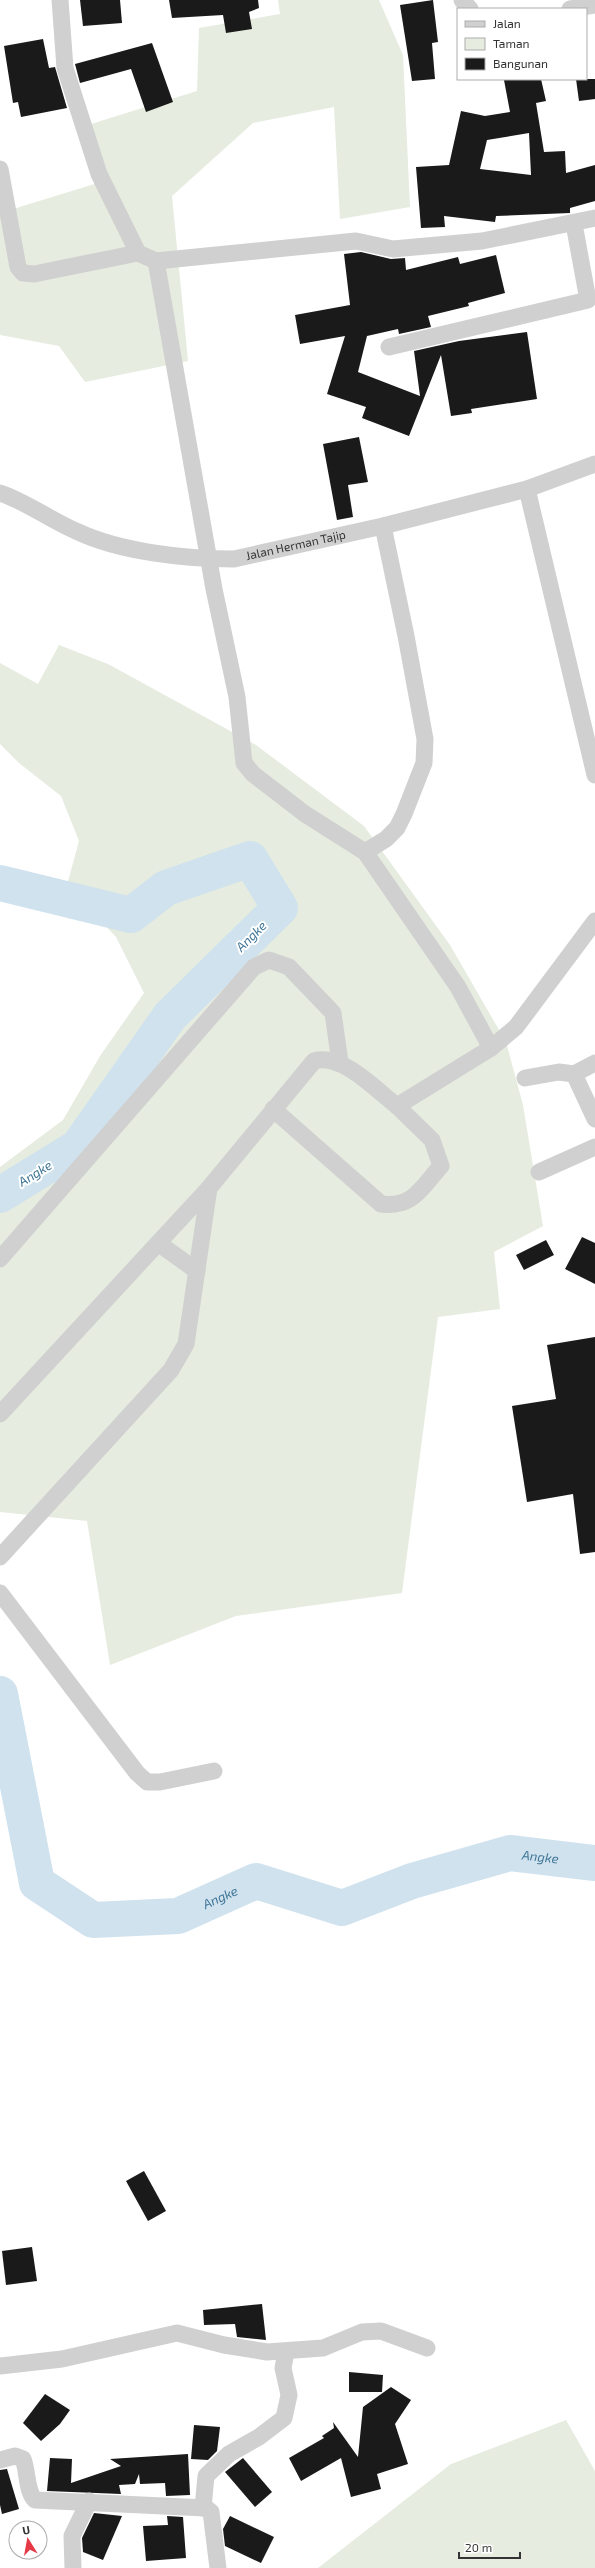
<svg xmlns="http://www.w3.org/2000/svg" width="595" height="2568" font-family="'Exo 2',sans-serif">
<rect width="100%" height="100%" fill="#fff"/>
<!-- green -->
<g fill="#e6ecdf">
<polygon points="278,0 379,0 403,55 410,207 340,219 334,107 253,123 172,196 188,361 85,382 59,346 0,335 0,213 101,182 91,124 197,91 199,28 280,14"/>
<polygon points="59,645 108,664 256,745 364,826 450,945 506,1042 523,1105 543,1226 494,1252 500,1309 438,1317 402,1593 236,1616 110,1665 87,1521 0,1512 0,1167 63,1120 100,1056 144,993 116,937 67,885 79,841 61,796 19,763 0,744 0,663 38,684"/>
<polygon points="566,2420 595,2471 595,2568 318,2568 451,2464"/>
</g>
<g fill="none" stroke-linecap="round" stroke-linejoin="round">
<!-- river -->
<g stroke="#cfe2ee" stroke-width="36">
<polyline points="0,883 131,915 166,888 250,859 280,908 170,1016 78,1147 0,1195"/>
<path id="s1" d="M 0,1694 L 37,1883 L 93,1920 L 178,1916 L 256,1881 L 342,1908 L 412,1881 L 510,1853 L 595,1863"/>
</g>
</g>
<!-- building -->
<g fill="#1a1a1a" fill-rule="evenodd">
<polygon points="80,0 120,0 122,23 83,26"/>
<polygon points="169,0 258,0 259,8 249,12 252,29 226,33 223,15 172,18"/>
<polygon points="433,0 438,42 432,43 435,79 412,81 400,5"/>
<polygon points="43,39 49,68 55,67 67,108 21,117 18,102 13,103 4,46"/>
<polygon points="152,43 173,102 146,112 131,69 80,83 75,64"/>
<path d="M 512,79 L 541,79 L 546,101 L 536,103 L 544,152 L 565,151 L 566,173 L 595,165 L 595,201 L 570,208 L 570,213 L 496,216 L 495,222 L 444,216 L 445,227 L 421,228 L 416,167 L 449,165 L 461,111 L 485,116 L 510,112 L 504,80 ZM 529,133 L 531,175 L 480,169 L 487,140 Z"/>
<polygon points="576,79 595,79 595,99 579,101"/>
<polygon points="361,252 391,259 405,258 406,270 458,257 460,264 496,255 505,293 468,303 469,306 428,316 431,327 399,334 398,329 367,336 358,372 420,396 414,351 459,341 527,332 537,399 471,409 472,413 451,416 441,355 409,436 362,418 366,407 327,394 345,336 300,344 295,315 350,305 344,254"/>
<polygon points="359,437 368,482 348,485 353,517 337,520 323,444"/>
<polygon points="582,1237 595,1243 595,1284 565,1269"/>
<polygon points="546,1240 554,1255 524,1270 516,1255"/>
<polygon points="595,1337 595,1552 580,1554 573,1494 527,1502 512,1406 556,1399 547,1345"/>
<polygon points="144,2171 166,2211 148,2221 126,2181"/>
<polygon points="32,2247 37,2281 6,2285 2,2251"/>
<polygon points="262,2304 266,2340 237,2337 235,2324 204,2325 203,2310"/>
<polygon points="349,2372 383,2375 382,2392 349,2392"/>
<polygon points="391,2387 411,2400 395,2424 408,2464 377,2474 381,2489 351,2497 341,2458 301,2481 289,2458 324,2438 322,2436 334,2428 333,2422 358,2457 363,2407"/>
<polygon points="45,2394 70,2410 60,2424 41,2441 23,2423"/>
<polygon points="194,2425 220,2427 217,2451 208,2460 191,2459"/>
<polygon points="188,2454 190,2495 166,2496 165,2483 140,2484 139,2474 135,2484 119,2485 121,2494 47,2491 50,2458 72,2459 71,2483 121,2466 110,2459"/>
<polygon points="243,2458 272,2492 255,2507 225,2472"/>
<polygon points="7,2469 19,2509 2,2514 0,2505 0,2470"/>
<polygon points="94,2513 122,2516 103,2560 83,2552 82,2538"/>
<polygon points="167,2516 183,2517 186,2558 146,2561 143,2526 168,2525"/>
<polygon points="230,2516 274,2537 261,2563 225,2546 223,2529"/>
</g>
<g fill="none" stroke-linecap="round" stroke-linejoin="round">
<!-- street -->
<g stroke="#d0d0d0" stroke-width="17">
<polyline points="60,0 65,68 99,174 138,253"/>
<polyline points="462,0 470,9"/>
<polyline points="570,9 595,5"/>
<polyline points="0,169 18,267 23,273 34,274 138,253 156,261 356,241 393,249 482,241 595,218"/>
<polyline points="156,261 214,589 237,697 244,763 253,774 305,814 365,852 458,987 491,1048"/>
<polyline points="389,347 588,300 574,224"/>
<polyline points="527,489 595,775"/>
<path id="s2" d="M 0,493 C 27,502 50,520 76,531 C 120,552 185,559 234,559 L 383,526 L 527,489 L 595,464"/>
<polyline points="365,852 386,839 397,828 404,814 424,763 425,739 406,636 383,526"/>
<polyline points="574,1074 595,1063"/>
<polyline points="525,1078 559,1072 574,1074 595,1119"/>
<path d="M 273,1109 L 381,1204 C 413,1208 421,1188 441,1166 L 432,1140 L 397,1106"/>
<polyline points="539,1172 595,1147"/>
<polyline points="158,1243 197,1271"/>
<polyline points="0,1259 254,967 269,960 289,967 333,1013 340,1062"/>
<path d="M 0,1414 L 209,1188 L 314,1061 C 342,1053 375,1089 397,1106 L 491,1048 L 516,1027 L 595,921"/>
<polyline points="0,1557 171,1370 186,1344 209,1188"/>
<polyline points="0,1593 137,1773 147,1782 160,1782 214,1771"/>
<polyline points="0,2366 62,2359 177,2333 224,2345 267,2352 323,2348 362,2332 381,2331 427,2348"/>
<path d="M 0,2460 L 15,2456 L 23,2459 C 28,2471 26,2491 35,2500 L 206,2508 L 211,2512 L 218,2568"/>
<polyline points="203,2508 206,2476 229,2454 259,2437 284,2418 289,2395 283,2368 286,2352"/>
<polyline points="73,2568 72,2536 89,2501"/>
</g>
</g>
<g text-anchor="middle" stroke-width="4" stroke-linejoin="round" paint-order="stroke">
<!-- street labels -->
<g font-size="12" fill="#333" stroke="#fff">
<text dy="4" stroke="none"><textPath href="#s2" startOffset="310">Jalan Herman Tajip</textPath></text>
</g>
<!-- water labels -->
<g font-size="13" font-style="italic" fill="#3f7597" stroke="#fff">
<text transform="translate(251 936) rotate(-45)" y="5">Angke</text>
<text transform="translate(35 1173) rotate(-32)" y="5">Angke</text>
<text dy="5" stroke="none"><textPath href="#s1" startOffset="728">Angke</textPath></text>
<text dy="5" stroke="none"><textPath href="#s1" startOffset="391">Angke</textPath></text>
</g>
</g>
<!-- legend -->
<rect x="457" y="8" width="130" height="72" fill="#ffffff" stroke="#adadad"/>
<rect x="465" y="21" width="20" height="6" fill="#d0d0d0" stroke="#adadad"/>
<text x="493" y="28" font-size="12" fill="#333333">Jalan</text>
<rect x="465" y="38" width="20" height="12" fill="#e6ecdf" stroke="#adadad"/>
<text x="493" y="48" font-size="12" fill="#333333">Taman</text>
<rect x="465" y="58" width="20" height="12" fill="#1a1a1a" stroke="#adadad"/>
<text x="493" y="68" font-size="12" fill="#333333">Bangunan</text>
<!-- north arrow -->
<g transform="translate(28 2540) rotate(349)"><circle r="19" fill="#ffffff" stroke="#adadad"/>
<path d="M0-3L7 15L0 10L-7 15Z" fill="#e63946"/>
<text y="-6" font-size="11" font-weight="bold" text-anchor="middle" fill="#333333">U</text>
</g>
<!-- scale -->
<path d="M459 2552v6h61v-6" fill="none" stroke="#333333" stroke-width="2"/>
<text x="465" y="2552" font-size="12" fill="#333333" stroke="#ffffff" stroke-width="3" paint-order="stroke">20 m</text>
</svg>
